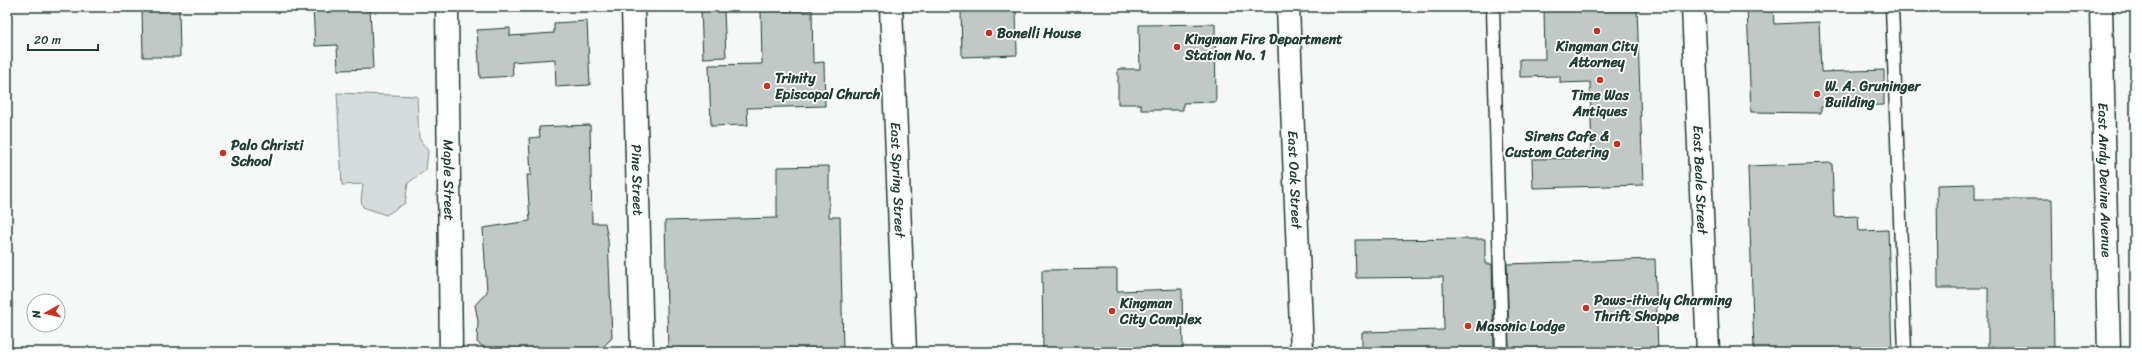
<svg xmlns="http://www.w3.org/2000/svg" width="2142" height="359" font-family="Sriracha,sans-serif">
<rect width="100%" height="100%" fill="#f6f7f7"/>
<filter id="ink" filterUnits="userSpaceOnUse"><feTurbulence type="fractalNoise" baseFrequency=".025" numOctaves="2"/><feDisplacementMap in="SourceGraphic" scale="8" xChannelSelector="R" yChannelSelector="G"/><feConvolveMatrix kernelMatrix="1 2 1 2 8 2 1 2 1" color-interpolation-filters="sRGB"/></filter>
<g filter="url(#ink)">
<!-- green -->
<polygon fill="#d6dcdb" stroke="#7a8c88" points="337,93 417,96 419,138 428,151 426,170 408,183 405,203 386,215 363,207 361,201 363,184 342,185"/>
<!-- building -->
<g fill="#c0c9c6" stroke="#1f3d34">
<polygon points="142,7 179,7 180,57 143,57"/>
<polygon points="313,7 370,7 373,69 338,70 337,45 315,46"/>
<polygon points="1544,7 1637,7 1643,185 1533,188 1532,159 1592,158 1590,82 1560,83 1560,76 1520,77 1520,59 1545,59"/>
<polygon points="1747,7 1773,7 1774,24 1819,22 1821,72 1884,70 1884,105 1821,107 1821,113 1751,112"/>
<polygon points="1016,9 1017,55 962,57 961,10"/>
<polygon points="812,10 813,63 824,62 825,106 747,108 748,125 711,126 709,65 762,64 761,11"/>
<polygon points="701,11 724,11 726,57 703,58"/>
<polygon points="587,21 590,85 556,87 555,59 512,62 513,76 480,78 477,30 510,28 510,36 554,33 554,23"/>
<polygon points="1215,24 1216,102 1183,103 1183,110 1141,110 1141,104 1118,104 1118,69 1140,69 1139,25"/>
<polygon points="590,125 592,223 605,223 608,239 612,338 598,352 489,352 477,342 478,321 475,305 487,292 483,228 530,221 527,175 531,175 529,138 540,137 539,127"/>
<polygon points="1832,163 1834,217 1858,216 1859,231 1888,230 1892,352 1754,352 1748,166"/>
<polygon points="829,166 829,217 840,217 843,351 668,352 665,221 777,218 777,167"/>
<polygon points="1975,184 1975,199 2052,199 2054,352 1988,352 1988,288 1938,288 1937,185"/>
<polygon points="1485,239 1485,264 1492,264 1494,352 1362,352 1362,332 1444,330 1443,277 1356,278 1355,240"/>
<polygon points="1655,259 1658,352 1509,352 1507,264"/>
<polygon points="1117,269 1117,291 1182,289 1183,352 1043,352 1042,270"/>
</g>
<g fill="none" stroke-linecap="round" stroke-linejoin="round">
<defs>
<g id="lane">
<polyline points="1493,7 1502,352"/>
<polyline points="1892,7 1905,352"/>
</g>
<g id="street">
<path id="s1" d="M 447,7 L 451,352"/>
<path id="s2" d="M 633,7 L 642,352"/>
<path id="s3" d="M 891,7 L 905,352"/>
<path id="s4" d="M 1288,7 L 1302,352"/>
</g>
<g id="secondary">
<path id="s5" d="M 1693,7 L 1708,352"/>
</g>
<g id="primary">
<path id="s6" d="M 2101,7 L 2109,352"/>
</g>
</defs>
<!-- lane casing -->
<use href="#lane" stroke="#1f3d34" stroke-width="15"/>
<!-- street casing -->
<use href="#street" stroke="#1f3d34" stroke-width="25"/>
<!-- secondary casing -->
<use href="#secondary" stroke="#1f3d34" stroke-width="25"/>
<!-- primary casing -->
<use href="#primary" stroke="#1f3d34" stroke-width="25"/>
<!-- lane -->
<use href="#lane" stroke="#fff" stroke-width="12"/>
<!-- street -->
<use href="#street" stroke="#fff" stroke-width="22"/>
<!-- secondary -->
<use href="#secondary" stroke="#fff" stroke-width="22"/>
<!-- primary -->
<use href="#primary" stroke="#fff" stroke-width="22"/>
</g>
</g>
<!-- markers -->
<g fill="#c8321e" stroke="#fff" stroke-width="1.5">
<circle cx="1597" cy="31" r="4"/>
<circle cx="989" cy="33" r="4"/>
<circle cx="1177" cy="47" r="4"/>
<circle cx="1600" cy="80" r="4"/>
<circle cx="767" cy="86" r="4"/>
<circle cx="1817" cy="94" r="4"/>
<circle cx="1617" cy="144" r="4"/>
<circle cx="223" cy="153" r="4"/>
<circle cx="1586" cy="308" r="4"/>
<circle cx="1112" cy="311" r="4"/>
<circle cx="1468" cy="326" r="4"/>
</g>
<g text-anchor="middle" stroke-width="3.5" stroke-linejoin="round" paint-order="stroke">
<!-- poi labels -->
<g font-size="14" font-weight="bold" fill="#1f3d34" stroke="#fff" text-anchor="start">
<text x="997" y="38">Bonelli House</text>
<text x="1185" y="44">Kingman Fire Department<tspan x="1185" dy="16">Station No. 1</tspan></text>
<text x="1597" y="51" text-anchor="middle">Kingman City<tspan x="1597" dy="16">Attorney</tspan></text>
<text x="775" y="83">Trinity<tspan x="775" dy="16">Episcopal Church</tspan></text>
<text x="1825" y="91">W. A. Gruninger<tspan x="1825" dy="16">Building</tspan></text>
<text x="1600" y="100" text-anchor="middle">Time Was<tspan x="1600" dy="16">Antiques</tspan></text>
<text x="1609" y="141" text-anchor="end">Sirens Cafe &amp;<tspan x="1609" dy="16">Custom Catering</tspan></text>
<text x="231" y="150">Palo Christi<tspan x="231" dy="16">School</tspan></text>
<text x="1594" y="305">Paws-itively Charming<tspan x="1594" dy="16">Thrift Shoppe</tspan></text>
<text x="1120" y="308">Kingman<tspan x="1120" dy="16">City Complex</tspan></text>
<text x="1476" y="331">Masonic Lodge</text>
</g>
<!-- street labels -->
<g font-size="14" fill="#1f3d34" stroke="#fff">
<text dy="5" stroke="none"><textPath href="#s4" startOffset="173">East Oak Street</textPath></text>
<text dy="5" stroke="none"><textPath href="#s6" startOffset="173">East Andy Devine Avenue</textPath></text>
<text dy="5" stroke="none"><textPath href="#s1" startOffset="173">Maple Street</textPath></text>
<text dy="5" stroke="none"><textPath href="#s2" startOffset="173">Pine Street</textPath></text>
<text dy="5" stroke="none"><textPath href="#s3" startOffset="173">East Spring Street</textPath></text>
<text dy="5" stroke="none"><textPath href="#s5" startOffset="173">East Beale Street</textPath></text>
</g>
</g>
<!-- margin -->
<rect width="2142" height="359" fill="none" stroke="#fff" stroke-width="24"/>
<rect x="12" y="12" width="2118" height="335" fill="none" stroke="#1f3d34" stroke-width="1.5" filter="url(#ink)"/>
<!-- north arrow -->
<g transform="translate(46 313) rotate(262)"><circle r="19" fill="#ffffff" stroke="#a5b1ae"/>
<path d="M0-3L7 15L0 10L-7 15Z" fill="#c8321e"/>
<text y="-6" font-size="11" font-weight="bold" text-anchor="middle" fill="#1f3d34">N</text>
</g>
<!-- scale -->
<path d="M28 44v6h70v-6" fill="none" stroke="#1f3d34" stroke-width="2"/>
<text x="34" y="44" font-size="12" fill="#1f3d34" stroke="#ffffff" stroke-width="3" paint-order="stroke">20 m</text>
</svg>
